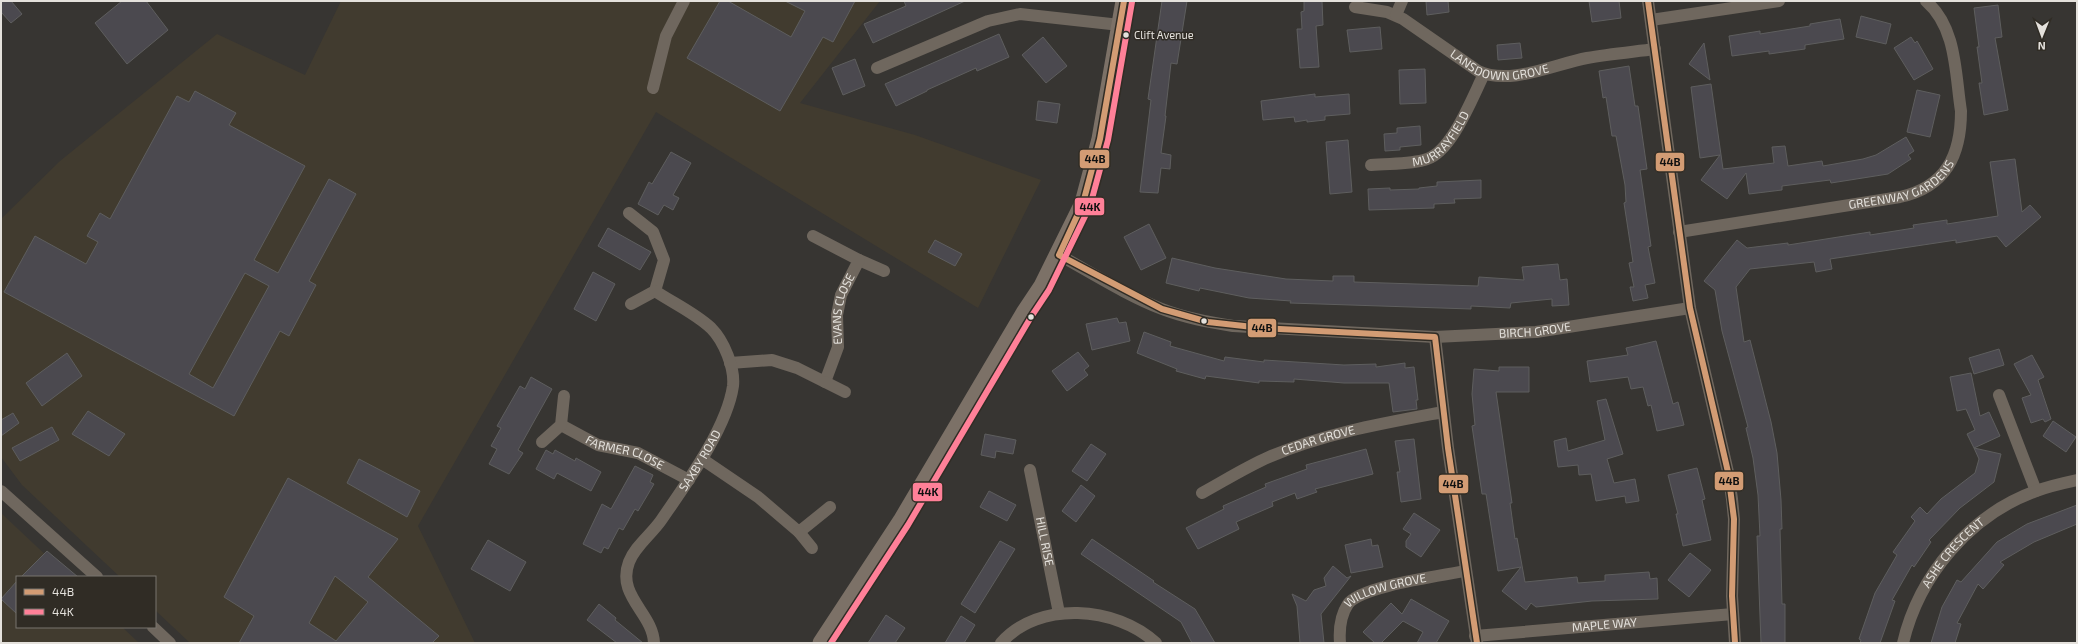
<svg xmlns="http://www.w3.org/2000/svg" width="2078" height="644" font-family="'Exo 2',sans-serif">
<rect width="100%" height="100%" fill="#373532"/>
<!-- built -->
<g fill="#413b2f">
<polygon points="341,1 880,1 800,103 915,135 1041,180 978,308 656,112 418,526 475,643 190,643 155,610 155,577 120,577 22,485 1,457 1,219 60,161 217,34 305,75"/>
<polygon points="1,513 69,577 17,577 17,627 122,627 139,643 1,643"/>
</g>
<!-- building -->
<g fill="#4b494f" stroke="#5e5e5e" fill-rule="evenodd">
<polygon points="1,1 11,1 22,14 11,23 1,12"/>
<polygon points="122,1 146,1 168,30 127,64 95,23"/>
<polygon points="720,1 728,1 791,37 805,11 785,1 855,1 833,42 823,37 780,111 687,58"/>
<polygon points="904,1 965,1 873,43 864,24 906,6"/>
<polygon points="1162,1 1187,1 1177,64 1171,63 1165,116 1166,116 1161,153 1171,155 1170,169 1161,168 1158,193 1140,192 1151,100 1148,99"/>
<polygon points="1304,1 1322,1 1323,25 1316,26 1319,67 1300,68 1297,29 1302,29 1301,12 1304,11"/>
<polygon points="1426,1 1448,1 1449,12 1427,15"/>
<polygon points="1589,1 1619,1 1621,18 1592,22"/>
<polygon points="1998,5 2002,37 1995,38 2008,110 1984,115 1979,83 1982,83 1977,47 1979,47 1974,8"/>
<polygon points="1861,16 1891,24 1886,44 1856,37"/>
<polygon points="1840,19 1844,39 1805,45 1805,49 1769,54 1769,51 1732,56 1729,36 1760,31 1760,34 1810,26 1810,24"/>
<polygon points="1380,27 1382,49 1350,52 1347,30"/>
<polygon points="999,34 1009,57 977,71 976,68 927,90 927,91 896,106 885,84"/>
<polygon points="1043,37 1067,66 1046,83 1022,55"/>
<polygon points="1911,37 1915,43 1917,41 1933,69 1914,80 1894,48"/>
<polygon points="1520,43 1522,58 1498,60 1497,45"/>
<polygon points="1704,43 1710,80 1689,64"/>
<polygon points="855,59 865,86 843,95 832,68"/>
<polygon points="1629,66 1635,106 1638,106 1647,169 1640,170 1651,246 1648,247 1655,283 1645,285 1648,298 1633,301 1630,287 1634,287 1629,263 1633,262 1624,203 1626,202 1625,185 1616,136 1612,136 1606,97 1603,98 1599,71"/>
<polygon points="1425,69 1426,103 1400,104 1399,70"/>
<polygon points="1711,84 1723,169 1774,163 1772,147 1785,146 1788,166 1822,161 1823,166 1863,159 1876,155 1906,137 1914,151 1908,155 1911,159 1888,174 1831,183 1830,180 1782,186 1782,190 1749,194 1746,173 1727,199 1701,180 1720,155 1700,158 1691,87"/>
<polygon points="1917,90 1940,95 1930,137 1907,132"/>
<path d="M 195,91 L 236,113 L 229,125 L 305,166 L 254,260 L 278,273 L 329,179 L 356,194 L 309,281 L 316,285 L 289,336 L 280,331 L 234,416 L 4,292 L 35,236 L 86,264 L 98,242 L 87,236 L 100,213 L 110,219 L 177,96 L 189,102 ZM 245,273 L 269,286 L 213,388 L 189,374 Z"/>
<polygon points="1315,94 1315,97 1349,94 1350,114 1325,116 1325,120 1307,122 1307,120 1295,122 1294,117 1263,120 1261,101"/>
<polygon points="1038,101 1060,104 1057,123 1036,120"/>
<polygon points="1420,126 1421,145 1400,147 1400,150 1385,151 1384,134 1397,133 1397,128"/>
<polygon points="1348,140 1352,192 1330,194 1326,142"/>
<polygon points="671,152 691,163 673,195 679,198 673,210 664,205 658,215 638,204 649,182 652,184"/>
<polygon points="2015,159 2022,212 2030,205 2041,217 2006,247 1997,236 1956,243 1956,240 1830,259 1832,269 1816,272 1814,262 1750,269 1736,287 1744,342 1750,340 1771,422 1777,453 1781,500 1782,529 1780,529 1782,604 1785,604 1785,643 1761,643 1757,536 1760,536 1758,495 1753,458 1746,428 1748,427 1722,331 1715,290 1704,281 1737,240 1747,248 1788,243 1788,245 1870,232 1870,235 1914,228 1913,225 1947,220 1947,224 1998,216 1990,162"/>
<polygon points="1481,180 1481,198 1454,199 1455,203 1434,204 1434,208 1369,210 1368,189 1390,188 1390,190 1419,189 1419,188 1437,186 1437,182"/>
<polygon points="1149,224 1166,258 1141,270 1124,237"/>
<polygon points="608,228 651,252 640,270 598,246"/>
<polygon points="935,240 962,254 955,266 928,252"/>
<polygon points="1172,258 1215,268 1286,279 1333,281 1333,276 1354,276 1354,282 1478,286 1479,277 1524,280 1522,267 1558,264 1560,280 1567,279 1569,305 1552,306 1552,299 1511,303 1510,308 1471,306 1471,309 1290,303 1291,301 1249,298 1200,288 1199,291 1166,283"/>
<polygon points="593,272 615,284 596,321 574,309"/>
<polygon points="1117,318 1119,323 1126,322 1130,341 1092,350 1086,324"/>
<polygon points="1144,332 1171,342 1170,346 1224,361 1225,357 1264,362 1264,360 1344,365 1376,364 1376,367 1405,363 1405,368 1414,367 1418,400 1416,400 1417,409 1393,412 1389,383 1344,383 1294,379 1294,382 1259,381 1259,383 1206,376 1205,379 1176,371 1177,369 1137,353"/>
<polygon points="1656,341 1673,404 1678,402 1684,425 1657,431 1651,405 1648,406 1643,387 1631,389 1628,377 1590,382 1587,361 1628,355 1626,348"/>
<polygon points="1999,349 2004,365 1974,374 1969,358"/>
<polygon points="1078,352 1089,366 1084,370 1088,375 1067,391 1052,371"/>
<polygon points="67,353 82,376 42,406 26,383"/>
<polygon points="2032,355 2044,377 2038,380 2051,419 2045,422 2043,419 2031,423 2022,398 2031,395 2014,364"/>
<polygon points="1499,367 1529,367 1529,392 1496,392 1512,503 1510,503 1515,539 1517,538 1525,582 1577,577 1578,583 1605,581 1605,575 1649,572 1650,579 1657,578 1658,599 1592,601 1536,607 1531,603 1526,610 1502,591 1521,567 1498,571 1486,494 1482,494 1472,426 1475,425 1472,394 1474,369 1499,371"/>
<polygon points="1971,373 1980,416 1989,412 2000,436 1974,448 1967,434 1975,430 1966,409 1957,411 1950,377"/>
<polygon points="531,377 552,389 518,450 523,453 509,474 489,464 497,449 491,446 501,428 497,426 520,386 525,389"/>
<polygon points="1606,399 1623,454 1607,459 1614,483 1635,479 1639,501 1626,503 1625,496 1596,501 1591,474 1579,475 1578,465 1558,467 1554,441 1566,438 1568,451 1605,440 1597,401"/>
<polygon points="88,411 125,434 109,456 72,434"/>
<polygon points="13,413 19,423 1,436 1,420"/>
<polygon points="2053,421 2076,437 2066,452 2043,436"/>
<polygon points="52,427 59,440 20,461 12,448"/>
<polygon points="985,434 1016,440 1013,454 996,451 995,458 981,455"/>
<polygon points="1414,439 1421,499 1401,502 1397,472 1400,472 1395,441"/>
<polygon points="1091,444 1106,454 1087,481 1072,471"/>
<polygon points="1974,448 2001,454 1994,482 1960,508 1929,540 1931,542 1914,567 1912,565 1892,600 1895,601 1880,643 1860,643 1861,640 1859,639 1875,593 1897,555 1893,552 1915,521 1911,517 1920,507 1927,514 1941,499 1975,473 1979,459"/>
<polygon points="1366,449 1373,474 1315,489 1317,492 1297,499 1295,493 1272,502 1273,506 1236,522 1239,529 1198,549 1186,528 1224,509 1223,506 1266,487 1265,484 1307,469 1306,465"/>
<polygon points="546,450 553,454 555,450 575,461 576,458 601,472 591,491 557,473 554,479 536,469"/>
<polygon points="359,459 420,491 407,517 347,483"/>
<polygon points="635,466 653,475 650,482 654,484 638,511 635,509 623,530 619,528 608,549 604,547 601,553 583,544 602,504 611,509"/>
<polygon points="1697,468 1705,499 1702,500 1711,540 1683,546 1676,514 1678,514 1668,475"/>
<path d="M 288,478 L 398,539 L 368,577 L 439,636 L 432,643 L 239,643 L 254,616 L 224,597 ZM 335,576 L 368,602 L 336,641 L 309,623 Z"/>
<polygon points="1081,485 1095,496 1076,522 1062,511"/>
<polygon points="989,491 1016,505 1007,521 980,507"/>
<polygon points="2077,505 2077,524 2034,542 2000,562 2004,565 1983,589 1978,584 1957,623 1961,624 1955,643 1931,643 1942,607 1957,580 1961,582 1997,542 2027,524"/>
<polygon points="1414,513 1440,530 1421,557 1406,547 1406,541 1411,534 1403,529"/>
<polygon points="1092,539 1154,581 1153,582 1195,609 1215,643 1192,643 1181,622 1081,554"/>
<polygon points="1371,539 1372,546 1378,545 1383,567 1351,573 1345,545"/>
<polygon points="488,540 526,562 510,591 471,569"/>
<polygon points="1000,541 1015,549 975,613 961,604"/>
<polygon points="47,551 78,577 21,577"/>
<polygon points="1690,553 1711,570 1689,597 1668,580"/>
<polygon points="1333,566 1347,578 1351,576 1321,614 1324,643 1300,643 1297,606 1292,594 1306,601 1314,590 1326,586 1324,578"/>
<polygon points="17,581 17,614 1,599"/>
<polygon points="1411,599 1449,621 1436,643 1417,643 1423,632 1403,621 1381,643 1375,643 1363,632 1391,603 1402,614"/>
<polygon points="599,604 616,618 615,620 643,643 617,643 587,620"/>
<polygon points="886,615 905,628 895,643 868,643"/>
<polygon points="961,616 975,625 964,643 945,643"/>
</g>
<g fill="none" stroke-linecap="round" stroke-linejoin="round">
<!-- street -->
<g stroke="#6f675e" stroke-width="12">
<polyline points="1648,1 1690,308 1728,472 1732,499 1734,519 1732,596 1735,643"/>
<path id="s1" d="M 1355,7 L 1387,12 L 1403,19 L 1478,71 C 1510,86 1555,64 1587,58 C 1609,54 1632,52 1655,49"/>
<polyline points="1396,15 1402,1"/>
<polyline points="1651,20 1779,1"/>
<polyline points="877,68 988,21 1020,14 1120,25"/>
<polyline points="653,88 666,36 684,1"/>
<path id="s2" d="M 1371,165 C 1389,163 1410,165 1427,159 C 1452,151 1472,98 1484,74"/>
<polyline points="629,213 653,232 664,260 655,291 631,304"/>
<path id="s3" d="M 1679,232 L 1900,197 C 1946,187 1961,155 1961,111 C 1955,73 1957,28 1926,1"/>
<path id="s4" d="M 1059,255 C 1092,273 1126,295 1162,309 C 1185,318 1209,322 1233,326 L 1435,337 L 1536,332 L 1690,308"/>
<polyline points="859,260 884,271"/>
<polyline points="1435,337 1448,448 1477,643"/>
<path id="s5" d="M 730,363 L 772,360 L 797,368 L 825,382 L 838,347 L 837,315 L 841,295 L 859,260 L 813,236"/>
<polyline points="825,382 845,392"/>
<polyline points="1999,395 2036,491"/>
<path id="s6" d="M 561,425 L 598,445 L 638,453 L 689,480"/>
<polyline points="542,442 561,425 564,396"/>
<polyline points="702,459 758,497 799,532 830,507"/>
<path id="s7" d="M 1030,470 L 1059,613"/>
<polyline points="1,491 97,577"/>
<path id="s8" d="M 1202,493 C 1224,481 1246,467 1269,457 C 1325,433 1384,423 1443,412"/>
<polyline points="799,532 812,548"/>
<polyline points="153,627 170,643"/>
<path id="s9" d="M 1475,636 L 1733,614"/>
<path id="s10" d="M 654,643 C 653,613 616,596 629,562 C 635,546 652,534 662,519 C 686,484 727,428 733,386 C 735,368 724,341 711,328 C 695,313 673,303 655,291"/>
<path d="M 1001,643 C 1039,600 1116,606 1156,643"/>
<path id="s11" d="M 1340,643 C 1339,630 1340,616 1348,604 C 1361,586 1441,576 1465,571"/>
<path id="s12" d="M 1903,643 C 1919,575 1970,515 2036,491 C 2049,486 2063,483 2077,480"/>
</g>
<!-- secondary -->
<polyline stroke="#7c7167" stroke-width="17" points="821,643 901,521 1024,313 1042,286 1083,203 1100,139 1124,1"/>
<defs>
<g id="bus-1">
<polyline points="1124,1 1100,139 1083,203 1059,255 1162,309 1208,322 1262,328 1435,337 1448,448 1477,643"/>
<polyline points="1648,1 1690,308 1728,472 1734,519 1732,596 1735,643"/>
</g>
<polyline id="bus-2" points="831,643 908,525 1031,317 1049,290 1090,206 1108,140 1132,2"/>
</defs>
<!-- bus-1 casing -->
<use href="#bus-1" stroke="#302c25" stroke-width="9"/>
<!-- bus-2 casing -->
<use href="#bus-2" stroke="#302c25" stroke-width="9"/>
<!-- bus-1 -->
<use href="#bus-1" stroke="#d39c74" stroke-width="6"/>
<!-- bus-2 -->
<use href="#bus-2" stroke="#ff8098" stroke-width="6"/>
</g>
<!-- markers -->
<g fill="#e4e1dc" stroke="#302c25" stroke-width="1.5">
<circle cx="1126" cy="35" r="3.5"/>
<circle cx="1031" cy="317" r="3.5"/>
<circle cx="1204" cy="321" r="3.5"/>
</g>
<g text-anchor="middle" stroke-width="3" stroke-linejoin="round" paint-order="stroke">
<!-- bus labels -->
<g font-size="11" fill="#e4e1dc" stroke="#302c25" text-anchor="start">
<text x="1134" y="39">Clift Avenue</text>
</g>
<!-- street labels -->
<g font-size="12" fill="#e4e1dc" stroke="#302c25">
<text dy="4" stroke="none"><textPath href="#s1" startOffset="161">LANSDOWN GROVE</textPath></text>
<text dy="4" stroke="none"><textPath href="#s2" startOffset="80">MURRAYFIELD</textPath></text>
<text dy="4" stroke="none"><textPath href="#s3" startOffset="230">GREENWAY GARDENS</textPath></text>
<text dy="4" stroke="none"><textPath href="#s5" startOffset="176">EVANS CLOSE</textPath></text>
<text dy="4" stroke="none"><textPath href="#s4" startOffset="492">BIRCH GROVE</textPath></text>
<text dy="4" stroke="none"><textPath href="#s8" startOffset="128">CEDAR GROVE</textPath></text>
<text dy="4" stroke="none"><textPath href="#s6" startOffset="70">FARMER CLOSE</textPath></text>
<text dy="4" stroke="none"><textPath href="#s10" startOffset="212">SAXBY ROAD</textPath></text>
<text dy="4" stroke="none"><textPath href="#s7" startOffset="73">HILL RISE</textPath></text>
<text dy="4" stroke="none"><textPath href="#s12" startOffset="105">ASHE CRESCENT</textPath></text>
<text dy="4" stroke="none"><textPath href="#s11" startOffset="81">WILLOW GROVE</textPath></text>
<text dy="4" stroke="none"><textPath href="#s9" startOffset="130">MAPLE WAY</textPath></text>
</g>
</g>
<g stroke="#302c25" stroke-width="1.5">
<rect x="1079" y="149" width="31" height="20" rx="4" fill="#d39c74"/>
<rect x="1655" y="152" width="30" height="20" rx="4" fill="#d39c74"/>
<rect x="1074" y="197" width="31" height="19" rx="4" fill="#ff8098"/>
<rect x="1247" y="318" width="30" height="20" rx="4" fill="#d39c74"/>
<rect x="1714" y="471" width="30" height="20" rx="4" fill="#d39c74"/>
<rect x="1438" y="474" width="31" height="20" rx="4" fill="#d39c74"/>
<rect x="912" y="482" width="31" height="20" rx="4" fill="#ff8098"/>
</g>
<g font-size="11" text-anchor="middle" font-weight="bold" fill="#111">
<text x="1095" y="163">44B</text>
<text x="1670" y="166">44B</text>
<text x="1090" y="211">44K</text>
<text x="1262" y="332">44B</text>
<text x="1729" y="485">44B</text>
<text x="1453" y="488">44B</text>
<text x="928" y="496">44K</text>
</g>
<!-- border -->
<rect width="2078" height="644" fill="none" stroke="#e4e1dc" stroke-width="4"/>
<!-- legend -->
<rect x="16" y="576" width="140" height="52" fill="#302c25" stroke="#78746e"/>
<rect x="24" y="589" width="20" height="6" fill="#d39c74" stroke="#78746e"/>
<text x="52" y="596" font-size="12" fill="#e4e1dc">44B</text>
<rect x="24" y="609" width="20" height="6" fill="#ff8098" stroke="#78746e"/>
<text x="52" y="616" font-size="12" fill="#e4e1dc">44K</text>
<!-- north arrow -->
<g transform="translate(2042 36) rotate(181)" stroke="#302c25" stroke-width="3" paint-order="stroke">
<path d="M0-3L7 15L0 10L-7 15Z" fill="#e4e1dc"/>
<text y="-6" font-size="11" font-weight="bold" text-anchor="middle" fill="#e4e1dc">N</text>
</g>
</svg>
